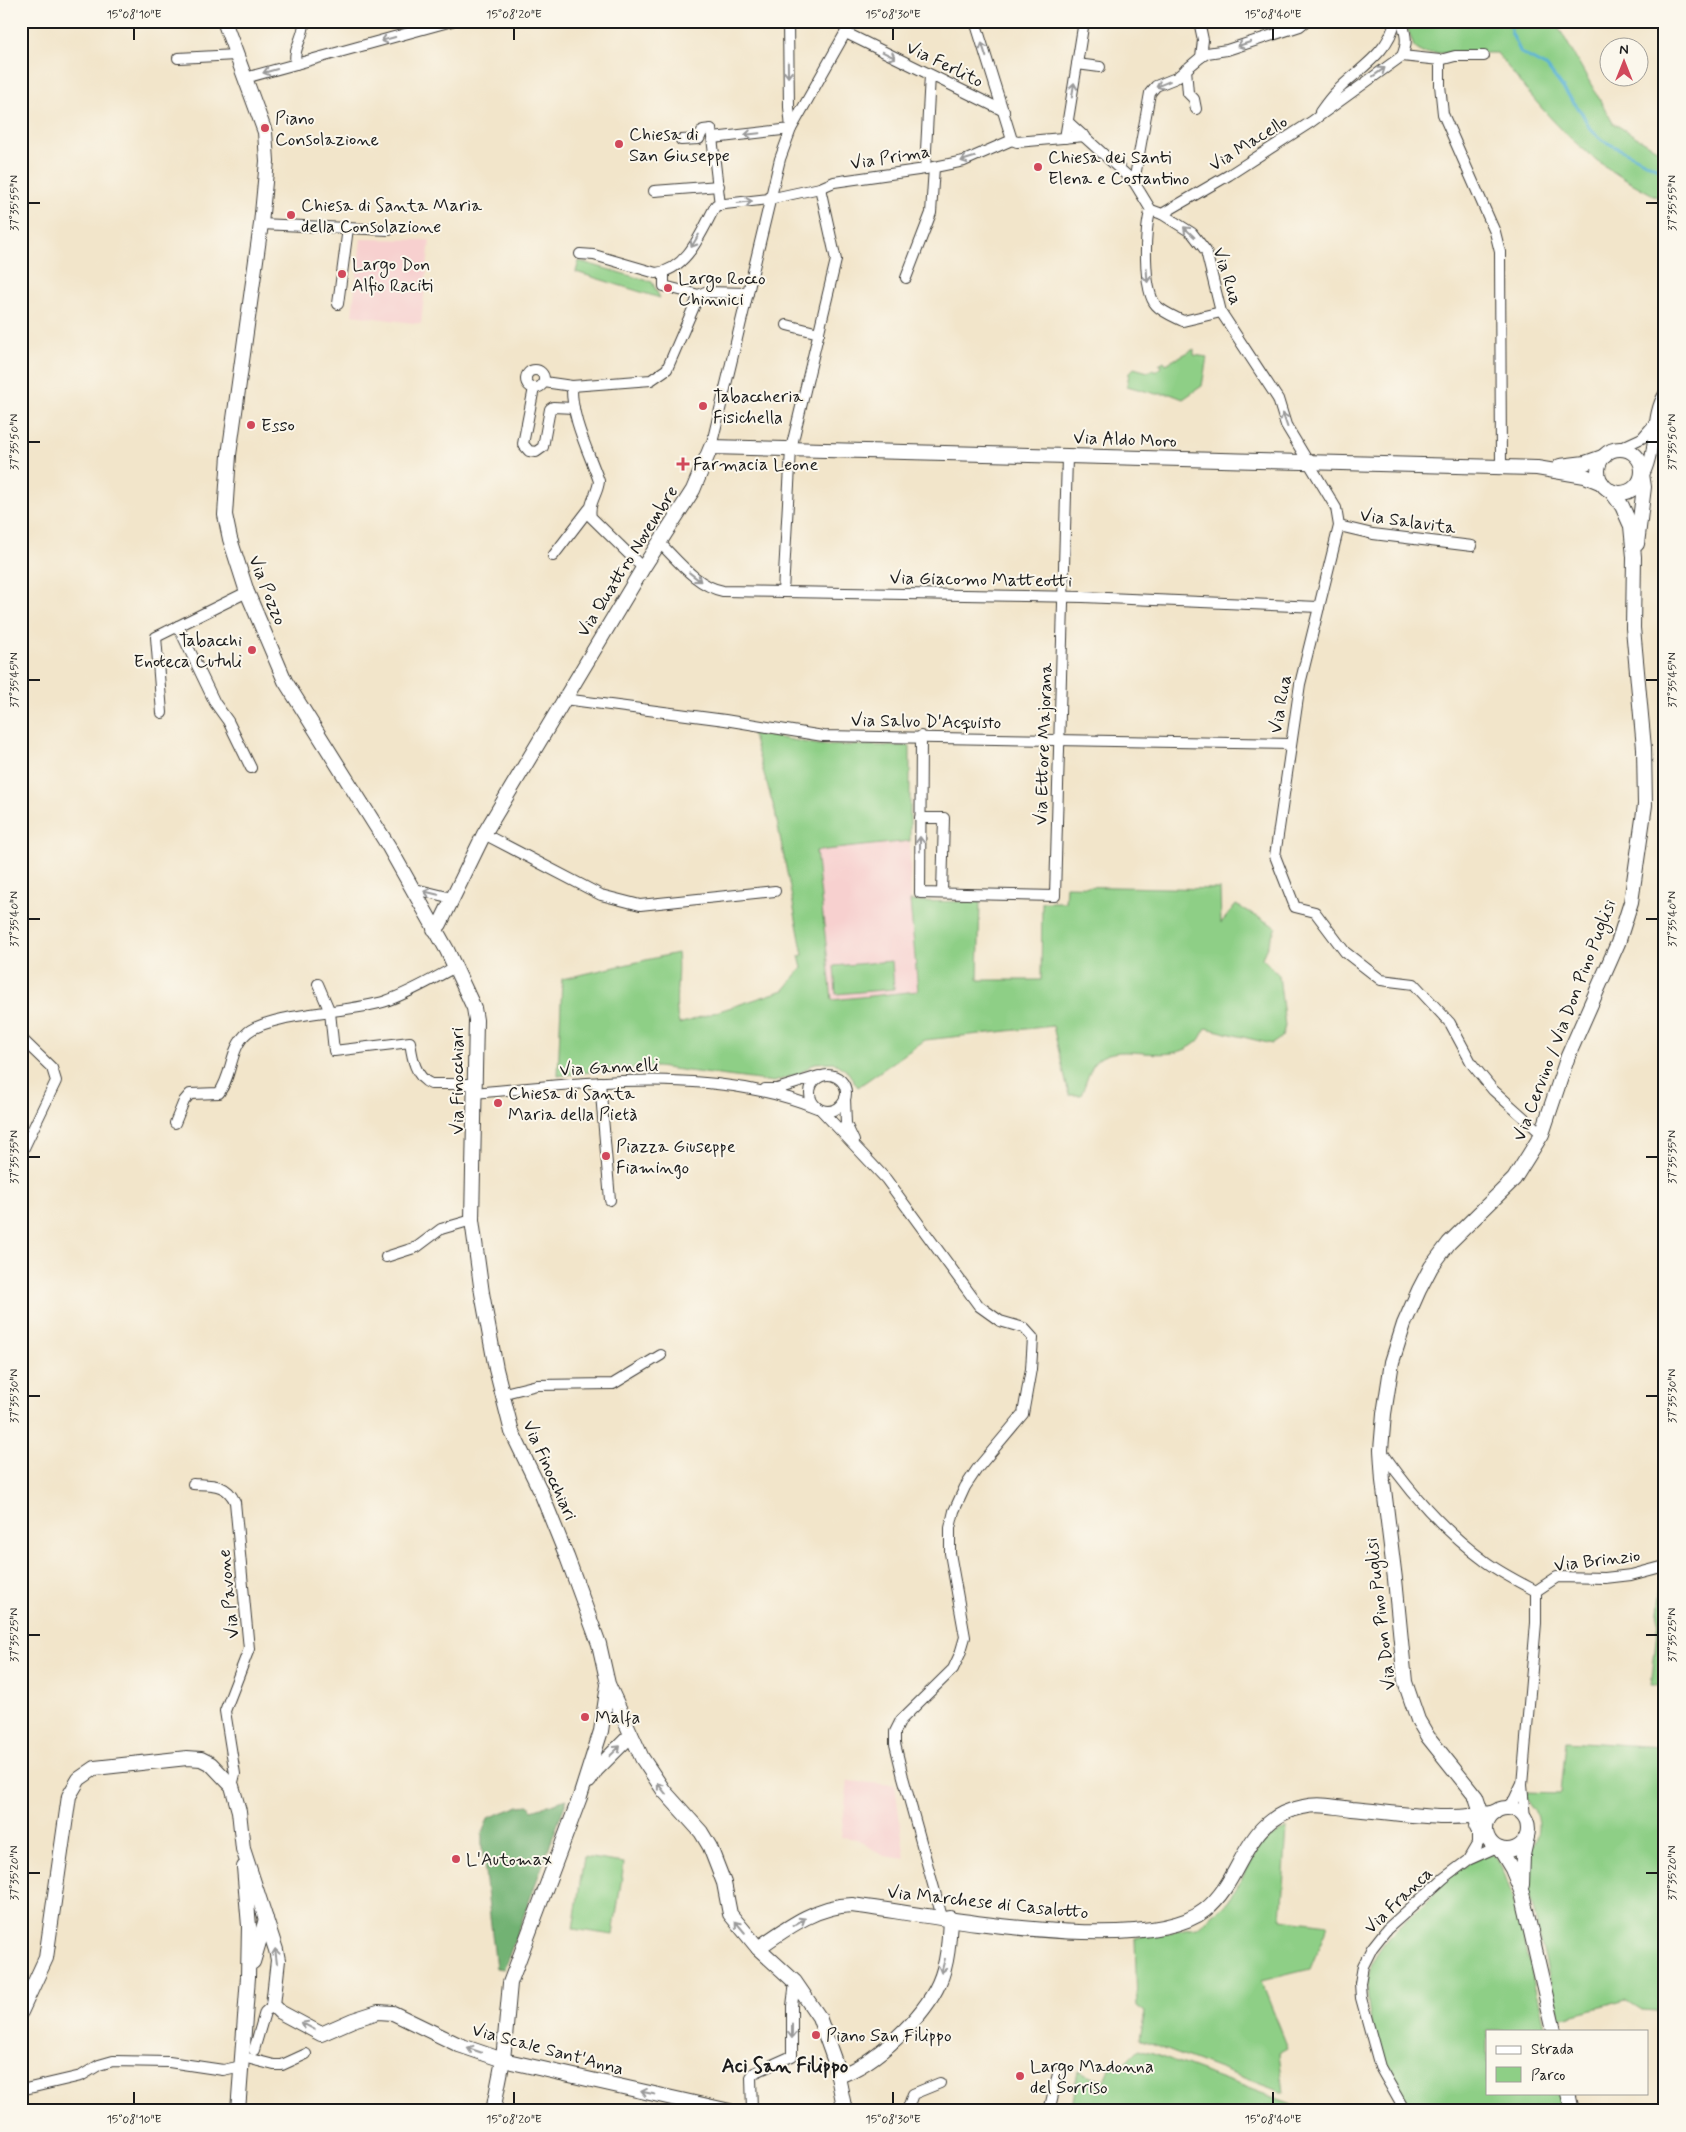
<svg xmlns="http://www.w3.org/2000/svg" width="1686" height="2132" font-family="Mynerve,sans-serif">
<rect width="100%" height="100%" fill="#fbf7ec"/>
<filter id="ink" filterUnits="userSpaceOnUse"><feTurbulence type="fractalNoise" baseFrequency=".02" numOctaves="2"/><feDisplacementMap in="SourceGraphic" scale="10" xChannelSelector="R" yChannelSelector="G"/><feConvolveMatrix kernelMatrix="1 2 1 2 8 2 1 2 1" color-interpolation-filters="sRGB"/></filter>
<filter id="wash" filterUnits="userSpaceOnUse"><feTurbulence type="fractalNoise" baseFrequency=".0096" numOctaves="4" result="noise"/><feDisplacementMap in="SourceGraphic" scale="20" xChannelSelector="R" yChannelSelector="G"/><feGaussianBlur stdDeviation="1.12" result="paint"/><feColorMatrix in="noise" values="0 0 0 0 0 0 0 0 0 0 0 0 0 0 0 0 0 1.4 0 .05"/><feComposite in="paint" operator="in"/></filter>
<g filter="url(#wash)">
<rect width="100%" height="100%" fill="#f2e5ca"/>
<!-- built -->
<g fill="#f7d0cf">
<polygon points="361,239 430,240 421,324 352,315"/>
<polygon points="910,841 910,901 918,991 832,1001 816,850"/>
<polygon points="848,1781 895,1785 905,1859 884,1856 857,1839 841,1837"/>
</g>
<!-- green -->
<g fill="#8ecf86" stroke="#557651">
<path d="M 1405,21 L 1555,21 L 1613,123 L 1665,154 L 1665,202 C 1648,191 1629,183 1612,171 C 1565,140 1531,97 1497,53 L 1422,53 L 1414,47 Z"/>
<polygon points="579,261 652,282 660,298 576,272"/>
<polygon points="1194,349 1194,355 1207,357 1202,386 1183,399 1170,394 1156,394 1127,386 1129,373 1134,368 1148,372 1153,369 1155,372 1161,367 1159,364 1164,361 1166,364"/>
<path d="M 752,733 L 820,745 L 910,746 L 910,841 L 816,851 L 832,1000 L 918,991 L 910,901 L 980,902 L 978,980 L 1041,980 L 1042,902 L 1065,902 L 1066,886 L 1220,889 L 1221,923 L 1236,905 L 1276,927 L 1262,958 L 1279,975 L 1285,1026 L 1282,1037 L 1272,1044 L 1206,1028 C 1203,1032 1201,1038 1198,1041 C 1168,1069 1123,1039 1097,1060 C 1090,1067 1085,1086 1081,1095 L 1069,1095 L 1053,1026 L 925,1040 L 858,1087 L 847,1071 L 833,1062 L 815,1063 L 800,1073 L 774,1082 L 657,1067 L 614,1069 L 558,1076 L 562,979 L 677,953 C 680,976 673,1002 679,1024 L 784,990 L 802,968 L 799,956 L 803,955 L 775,811 Z"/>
<polygon points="892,961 894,989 836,994 834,966"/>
<path d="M 1663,1575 L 1665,1575 L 1665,2047 L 1656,2011 L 1642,2010 L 1626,2000 L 1559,2018 L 1523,1867 C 1527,1850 1542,1838 1537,1819 C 1534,1807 1526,1808 1525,1792 L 1561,1793 L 1566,1741 L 1661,1747 L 1664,1686 L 1651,1686 Z"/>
<polygon points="1287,1828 1281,1919 1328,1925 1310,1969 1261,1981 1288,2048 1279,2053 1284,2093 1140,2039 1145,2012 1137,2006 1135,1938 1197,1928 1229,1901 1262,1843"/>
<path d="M 1493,1854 C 1512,1870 1537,1999 1545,2031 L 1487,2031 L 1487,2093 L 1560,2093 L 1564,2111 L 1409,2111 C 1387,2069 1347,1993 1380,1949 C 1391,1932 1408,1919 1423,1905 C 1437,1892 1451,1873 1467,1863 C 1474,1858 1485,1857 1493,1854 Z"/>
<polygon points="584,1857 624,1863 613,1935 573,1929"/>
<polygon points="1139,2049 1153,2053 1310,2111 1071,2111 1078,2071 1105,2081 1113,2063 1124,2064"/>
</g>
<!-- forest -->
<polygon fill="#72b273" stroke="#476748" points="567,1799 504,1969 496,1968 482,1847 482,1834 488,1818 519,1806 529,1805 532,1810"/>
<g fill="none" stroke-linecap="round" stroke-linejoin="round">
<!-- stream -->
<polyline stroke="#59b2d7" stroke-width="3" points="1503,21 1511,26 1511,32 1521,53 1547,67 1582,113 1590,129 1602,140 1665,172"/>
</g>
</g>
<g filter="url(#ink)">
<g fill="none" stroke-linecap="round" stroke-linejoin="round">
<defs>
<g id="minor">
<path d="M 304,21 C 305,36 292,49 296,64 L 452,21"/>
<polyline points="975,21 1012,140 1017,142 1085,136"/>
<polyline points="846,33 1004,111"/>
<polyline points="1402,56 1440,60 1455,56 1484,56"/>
<polyline points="1201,57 1207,53 1227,50 1300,26 1306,21"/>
<polyline points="178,58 236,55"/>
<polyline points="1440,60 1440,85 1443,114 1495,232 1500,252 1501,467"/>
<polyline points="1077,64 1100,67"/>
<polyline points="1186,69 1188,93 1194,99 1196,109"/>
<polyline points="245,78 296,64"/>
<path d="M 1320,112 C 1325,105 1329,99 1335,93 C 1356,70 1389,54 1395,21"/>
<path d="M 1068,122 L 1134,182 L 1151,210 L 1162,214 L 1229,175 L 1311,122 L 1402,56 C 1408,42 1406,36 1402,21"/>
<polyline points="713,138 791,129 789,107 788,21"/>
<polyline points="1065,138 1084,21"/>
<polyline points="681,140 699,139 703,130 711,129 720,205"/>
<polyline points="925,169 930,75"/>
<polyline points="1134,182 1150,93 1156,86 1176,78 1201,57 1203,40 1199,21"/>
<polyline points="654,191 719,186"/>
<path d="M 1151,210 C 1144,226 1143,292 1156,305 C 1162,312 1175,317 1183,321 L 1221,312"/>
<polyline points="1162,214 1192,233 1206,251 1221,312 1278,399 1286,425 1336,508 1339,526 1300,684 1275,856 1295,907 1315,912 1345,952 1381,980 1414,984 1450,1023 1472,1064 1493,1090 1542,1134"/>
<polyline points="261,224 389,230"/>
<path d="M 580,254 L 594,255 L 656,273 C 688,270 702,230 716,205 L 769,199 L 820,188 L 834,182 L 925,169 L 964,161 L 1012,140"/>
<polyline points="664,273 664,286 699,295"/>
<polyline points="906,278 931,213 934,167"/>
<polyline points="338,304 348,228"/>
<polyline points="787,325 819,333"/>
<circle cx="535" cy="379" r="9"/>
<polyline points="544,382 572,386"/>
<polyline points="534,388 523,444 529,451 536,452 543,447 550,409 553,407 574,408"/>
<polyline points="711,447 780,159 791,129 852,21"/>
<polyline points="1616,450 1642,438 1655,423"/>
<path d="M 1641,480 C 1659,453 1648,418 1665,392"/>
<polyline points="1339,526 1373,534 1472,546"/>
<path d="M 660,543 C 678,561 697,586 723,591 L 1083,597 L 1319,607"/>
<polyline points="553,556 589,509"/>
<path d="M 643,568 L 591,517 C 588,503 598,494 599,481 C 588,450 571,418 572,386 L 651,380 L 667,369 L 699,295 L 705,292 L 748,293"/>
<polyline points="783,592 791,449 836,260 820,188"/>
<polyline points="178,626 215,703 228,721 251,768"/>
<polyline points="564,699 725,720 823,736 1290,744"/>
<polyline points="162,713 156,637 247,592"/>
<polyline points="921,736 920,893 1055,896 1067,457"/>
<polyline points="920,818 944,818 942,893"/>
<polyline points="484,834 601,895 640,905 775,891"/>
<polyline points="411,888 452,898"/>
<path d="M 318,984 L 330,1012 L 334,1051 L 410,1042 C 412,1056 415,1078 431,1084 L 476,1084"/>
<polyline points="21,1038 52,1068 56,1081 21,1154"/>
<circle cx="828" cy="1093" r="18"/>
<polyline points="600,1082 610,1200"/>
<polyline points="765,1089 777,1089 819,1076"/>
<path d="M 476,1093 C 586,1083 711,1065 817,1108"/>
<polyline points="845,1098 846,1124 854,1141"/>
<polyline points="821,1110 886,1179 979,1306 1000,1321 1024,1328 1033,1338 1031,1369 1023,1414 977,1469 965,1487 954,1511 950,1528 950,1553 965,1637 960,1654 953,1669 901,1720 895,1732 895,1744 903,1777 942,1917"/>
<path d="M 175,1123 L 184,1101 L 190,1094 L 219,1093 C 233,1075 229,1048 248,1032 C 274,1012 351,1013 386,1001 C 409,993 433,979 455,967"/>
<polyline points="386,1257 417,1247 441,1229 472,1220"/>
<polyline points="501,1394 537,1385 613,1384 661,1355"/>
<path d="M 1381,1450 C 1410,1493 1444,1531 1486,1562 C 1501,1573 1519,1582 1536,1591"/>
<path d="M 193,1484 C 211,1485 227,1483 235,1502 L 249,1649 L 225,1711 L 235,1774 L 232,1786"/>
<polyline points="1536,1591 1557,1577 1605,1578 1631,1575 1665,1566"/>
<polyline points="1506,1808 1514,1800 1521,1785"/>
<polyline points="1525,1818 1522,1785 1536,1623 1536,1591"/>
<polyline points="1474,1826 1477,1832 1477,1846"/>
<polyline points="1469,1858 1486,1829"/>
<polyline points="254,2050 265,2012 273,2005"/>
<polyline points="243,2057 274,2065 282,2065 306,2054"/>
<polyline points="21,2090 81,2076 99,2065 113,2061 169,2062 223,2070 242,2066"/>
<polyline points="752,2111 751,2077 754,2073 792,2056 792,2006 795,1982"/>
<polyline points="909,2111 909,2105 913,2094 940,2083"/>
<polyline points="1049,2111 1058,2074"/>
<polyline points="1405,2111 1380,2067 1361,1998 1360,1983 1363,1966 1372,1948 1387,1929 1444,1878 1468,1860 1497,1847"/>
</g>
<g id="tertiary">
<polyline points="224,21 265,132 267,161 261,224 229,455 225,515 230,539 247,592 285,681 389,847 447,950 474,1008 476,1020 472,1220 482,1293 496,1369 512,1432 540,1490 567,1557 599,1644 608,1684 642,1758 664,1791 701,1832 710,1847 724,1883 730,1914 758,1948 795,1982 819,2017 835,2062 845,2111"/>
<circle cx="1620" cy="471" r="22"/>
<polyline points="1560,466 1585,463 1605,456"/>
<polyline points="1637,544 1644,487 1642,474"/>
<polyline points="434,929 440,924 484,834 643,568 693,490 711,447 1537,468 1585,476 1602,483"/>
<polyline points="589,1781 596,1770 631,1735"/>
<circle cx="1507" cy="1829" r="21"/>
<polyline points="1486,1827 1476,1797 1428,1737 1418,1720 1405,1682 1395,1579 1383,1481 1381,1450 1384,1414 1392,1362 1404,1324 1419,1290 1431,1267 1449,1243 1514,1179 1542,1134 1568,1056 1618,943 1631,902 1645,805 1644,748 1633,628 1634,557 1631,526 1622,506 1611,491"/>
<polyline points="1500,1849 1512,1869 1522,1893 1554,2031"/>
<polyline points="1522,1885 1523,1855 1527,1837"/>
<path d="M 758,1948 C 787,1928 816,1906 852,1905 C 930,1915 1145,1958 1205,1910 C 1246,1877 1241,1819 1303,1807 C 1319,1803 1336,1807 1352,1809 C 1399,1813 1449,1823 1495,1812"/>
<polyline points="253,1962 266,1919"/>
<polyline points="21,2012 46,1958 69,1796 79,1779 95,1768 187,1758 201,1759 211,1764 232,1786 239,1811 243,1849 276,1950 278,1960 273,2005 280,2012 321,2034 353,2020 378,2012 393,2013 459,2045 503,2060 730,2111"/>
<path d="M 838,2076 C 874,2065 924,2017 939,1983 C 948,1963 949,1940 950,1918"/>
<polyline points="1568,2093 1572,2111"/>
<polyline points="238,2111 248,1977 249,1926 244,1867"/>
<polyline points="493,2111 503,2060 510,1983 580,1797 601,1731 608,1685"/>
</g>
</defs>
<!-- minor casing -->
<use href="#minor" stroke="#3c3a36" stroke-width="12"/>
<!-- tertiary casing -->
<use href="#tertiary" stroke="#3c3a36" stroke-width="16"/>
<!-- minor -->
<use href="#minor" stroke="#fff" stroke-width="10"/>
<!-- tertiary -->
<use href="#tertiary" stroke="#fff" stroke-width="14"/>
</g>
<!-- one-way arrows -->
<defs><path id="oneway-shaft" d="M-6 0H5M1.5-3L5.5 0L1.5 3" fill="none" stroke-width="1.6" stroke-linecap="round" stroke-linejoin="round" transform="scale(1.25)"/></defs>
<g stroke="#999">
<use href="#oneway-shaft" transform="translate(388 39) rotate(165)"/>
<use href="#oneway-shaft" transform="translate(1244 44) rotate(162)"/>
<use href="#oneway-shaft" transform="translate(984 50) rotate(-108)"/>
<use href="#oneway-shaft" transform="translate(889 55) rotate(26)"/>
<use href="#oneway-shaft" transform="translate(788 70) rotate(89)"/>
<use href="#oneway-shaft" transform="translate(270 71) rotate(164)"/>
<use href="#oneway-shaft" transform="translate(1379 72) rotate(-36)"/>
<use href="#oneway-shaft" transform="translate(1163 84) rotate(157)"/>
<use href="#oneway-shaft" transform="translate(1073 90) rotate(-81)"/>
<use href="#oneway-shaft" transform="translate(752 134) rotate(174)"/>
<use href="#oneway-shaft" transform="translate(968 159) rotate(163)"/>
<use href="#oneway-shaft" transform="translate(745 202) rotate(-7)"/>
<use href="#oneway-shaft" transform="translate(1189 232) rotate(-137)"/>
<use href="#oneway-shaft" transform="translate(695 241) rotate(121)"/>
<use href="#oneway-shaft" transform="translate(1147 275) rotate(86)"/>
<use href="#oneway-shaft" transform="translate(1285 420) rotate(-109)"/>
<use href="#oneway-shaft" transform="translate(695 577) rotate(38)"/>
<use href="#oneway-shaft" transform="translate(920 844) rotate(-90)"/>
<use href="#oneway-shaft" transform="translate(431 893) rotate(-166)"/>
<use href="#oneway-shaft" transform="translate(615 1751) rotate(-44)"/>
<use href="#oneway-shaft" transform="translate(662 1789) rotate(-128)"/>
<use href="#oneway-shaft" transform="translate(799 1922) rotate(-31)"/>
<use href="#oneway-shaft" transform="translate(740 1927) rotate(-130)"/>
<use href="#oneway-shaft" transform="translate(276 1956) rotate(-97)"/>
<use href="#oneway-shaft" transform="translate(943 1966) rotate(105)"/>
<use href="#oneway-shaft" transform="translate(308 2026) rotate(-152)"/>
<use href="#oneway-shaft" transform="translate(792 2031) rotate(90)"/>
<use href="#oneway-shaft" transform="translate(474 2050) rotate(-161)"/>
<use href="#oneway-shaft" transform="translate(648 2093) rotate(-168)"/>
</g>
</g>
<!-- ticks -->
<path fill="none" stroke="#1c1c1c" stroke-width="2" d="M 134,28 L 134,40M 514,28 L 514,40M 893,28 L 893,40M 1273,28 L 1273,40M 28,203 L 40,203M 1646,203 L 1658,203M 28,442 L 40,442M 1646,442 L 1658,442M 28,680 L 40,680M 1646,680 L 1658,680M 28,919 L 40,919M 1646,919 L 1658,919M 28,1157 L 40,1157M 1646,1157 L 1658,1157M 28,1396 L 40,1396M 1646,1396 L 1658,1396M 28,1635 L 40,1635M 1646,1635 L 1658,1635M 28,1873 L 40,1873M 1646,1873 L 1658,1873M 134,2092 L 134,2104M 514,2092 L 514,2104M 893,2092 L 893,2104M 1273,2092 L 1273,2104"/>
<!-- markers -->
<g fill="#d1495b" stroke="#fbf7ec" stroke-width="2">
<circle cx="265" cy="128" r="5"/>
<circle cx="619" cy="144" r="5"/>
<circle cx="1038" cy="167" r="5"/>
<circle cx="291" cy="215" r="5"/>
<circle cx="342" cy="274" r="5"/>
<circle cx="668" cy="288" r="5"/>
<circle cx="703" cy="406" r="5"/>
<circle cx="251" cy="425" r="5"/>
<path d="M680.5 456.5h5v5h5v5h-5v5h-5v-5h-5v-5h5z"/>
<circle cx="252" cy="650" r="5"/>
<circle cx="498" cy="1103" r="5"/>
<circle cx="606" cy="1156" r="5"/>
<circle cx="585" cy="1717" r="5"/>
<circle cx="456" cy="1859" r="5"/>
<circle cx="816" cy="2035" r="5"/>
<circle cx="1020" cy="2076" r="5"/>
</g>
<g text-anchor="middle" stroke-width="4" stroke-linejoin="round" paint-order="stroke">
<!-- street labels -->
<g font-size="18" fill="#1c1c1c" stroke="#fbf7ec">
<text transform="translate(945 64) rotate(26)" y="6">Via Ferlito</text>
<text transform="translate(1248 143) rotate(-32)" y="6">Via Macello</text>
<text transform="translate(890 157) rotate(-9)" y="6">Via Prima</text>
<text transform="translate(1228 276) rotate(72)" y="6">Via Rua</text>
<text transform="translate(1125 439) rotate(2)" y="6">Via Aldo Moro</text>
<text transform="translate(1408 521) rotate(8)" y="6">Via Salavita</text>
<text transform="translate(627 561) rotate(-58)" y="6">Via Quattro Novembre</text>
<text transform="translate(981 579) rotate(1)" y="6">Via Giacomo Matteotti</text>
<text transform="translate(268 590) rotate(68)" y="6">Via Pozzo</text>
<text transform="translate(1280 704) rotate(-80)" y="6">Via Rua</text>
<text transform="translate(926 721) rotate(1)" y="6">Via Salvo D'Acquisto</text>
<text transform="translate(1043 744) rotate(-88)" y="6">Via Ettore Majorana</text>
<text transform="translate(1564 1020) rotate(-69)" y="6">Via Cervino / Via Don Pino Puglisi</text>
<text transform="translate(609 1067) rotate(-3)" y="6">Via Gannelli</text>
<text transform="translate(457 1081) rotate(-90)" y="6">Via Finocchiari</text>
<text transform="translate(550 1470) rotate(66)" y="6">Via Finocchiari</text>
<text transform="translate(1597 1560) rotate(-7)" y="6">Via Brinzio</text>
<text transform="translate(228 1594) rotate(-96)" y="6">Via Pavone</text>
<text transform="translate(1380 1614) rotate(-97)" y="6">Via Don Pino Puglisi</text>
<text transform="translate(1398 1900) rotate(-44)" y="6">Via Franca</text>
<text transform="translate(988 1902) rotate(6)" y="6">Via Marchese di Casalotto</text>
<text transform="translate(548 2049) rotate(15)" y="6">Via Scale Sant'Anna</text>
</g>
<!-- poi labels -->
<g font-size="18" fill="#1c1c1c" stroke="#fbf7ec" text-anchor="start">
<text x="275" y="124">Piano<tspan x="275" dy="21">Consolazione</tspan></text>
<text x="629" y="140">Chiesa di<tspan x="629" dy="21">San Giuseppe</tspan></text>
<text x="1048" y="163">Chiesa dei Santi<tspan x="1048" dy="21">Elena e Costantino</tspan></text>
<text x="301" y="211">Chiesa di Santa Maria<tspan x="301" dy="21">della Consolazione</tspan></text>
<text x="352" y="270">Largo Don<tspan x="352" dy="21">Alfio Raciti</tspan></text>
<text x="678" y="284">Largo Rocco<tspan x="678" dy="21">Chinnici</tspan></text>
<text x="713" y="402">Tabaccheria<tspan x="713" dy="21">Fisichella</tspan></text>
<text x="261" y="431">Esso</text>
<text x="693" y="470">Farmacia Leone</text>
<text x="242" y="646" text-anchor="end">Tabacchi<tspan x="242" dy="21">Enoteca Cutuli</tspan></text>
<text x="508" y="1099">Chiesa di Santa<tspan x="508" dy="21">Maria della Pietà</tspan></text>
<text x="616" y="1152">Piazza Giuseppe<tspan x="616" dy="21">Fiamingo</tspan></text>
<text x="595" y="1723">Malfa</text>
<text x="466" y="1865">L'Automax</text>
<text x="826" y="2041">Piano San Filippo</text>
<text x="1030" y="2072">Largo Madonna<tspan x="1030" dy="21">del Sorriso</tspan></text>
</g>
<!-- quarter labels -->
<g font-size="20" font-weight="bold" fill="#1c1c1c" stroke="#fbf7ec">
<text x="785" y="2072">Aci San Filippo</text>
</g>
</g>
<!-- margin -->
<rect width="1686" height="2132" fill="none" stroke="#fbf7ec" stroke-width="55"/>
<!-- legend -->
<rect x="1486" y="2030" width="162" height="65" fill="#fbf7ec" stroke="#a29f99"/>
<rect x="1496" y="2046" width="25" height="8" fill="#ffffff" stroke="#a29f99"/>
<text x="1531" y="2054" font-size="15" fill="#1c1c1c">Strada</text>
<rect x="1496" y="2067" width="25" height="15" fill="#8ecf86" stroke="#a29f99"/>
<text x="1531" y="2080" font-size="15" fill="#1c1c1c">Parco</text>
<!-- north arrow -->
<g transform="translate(1624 62)"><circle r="24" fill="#fbf7ec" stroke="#a29f99"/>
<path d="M0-4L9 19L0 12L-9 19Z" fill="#d1495b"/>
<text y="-8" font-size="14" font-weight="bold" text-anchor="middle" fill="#1c1c1c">N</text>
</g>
<rect x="28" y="28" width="1630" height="2076" fill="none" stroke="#1c1c1c" stroke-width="2"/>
<g font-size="12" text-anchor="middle" fill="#1c1c1c">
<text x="134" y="18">15°08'10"E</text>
<text x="514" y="18">15°08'20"E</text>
<text x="893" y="18">15°08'30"E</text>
<text x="1273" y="18">15°08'40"E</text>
<text transform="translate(14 203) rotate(-90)" y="4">37°35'55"N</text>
<text transform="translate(1672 203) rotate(-90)" y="4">37°35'55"N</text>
<text transform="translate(14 442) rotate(-90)" y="4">37°35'50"N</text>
<text transform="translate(1672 442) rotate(-90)" y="4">37°35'50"N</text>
<text transform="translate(14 680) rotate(-90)" y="4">37°35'45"N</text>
<text transform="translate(1672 680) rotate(-90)" y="4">37°35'45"N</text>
<text transform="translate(14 919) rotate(-90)" y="4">37°35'40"N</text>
<text transform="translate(1672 919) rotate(-90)" y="4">37°35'40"N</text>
<text transform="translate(14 1157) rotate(-90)" y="4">37°35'35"N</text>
<text transform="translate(1672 1157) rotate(-90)" y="4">37°35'35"N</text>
<text transform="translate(14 1396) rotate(-90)" y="4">37°35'30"N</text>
<text transform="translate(1672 1396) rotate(-90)" y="4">37°35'30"N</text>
<text transform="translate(14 1635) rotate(-90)" y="4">37°35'25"N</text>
<text transform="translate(1672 1635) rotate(-90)" y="4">37°35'25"N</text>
<text transform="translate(14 1873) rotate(-90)" y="4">37°35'20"N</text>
<text transform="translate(1672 1873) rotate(-90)" y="4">37°35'20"N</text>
<text x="134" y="2123">15°08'10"E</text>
<text x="514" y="2123">15°08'20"E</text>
<text x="893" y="2123">15°08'30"E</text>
<text x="1273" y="2123">15°08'40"E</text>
</g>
</svg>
